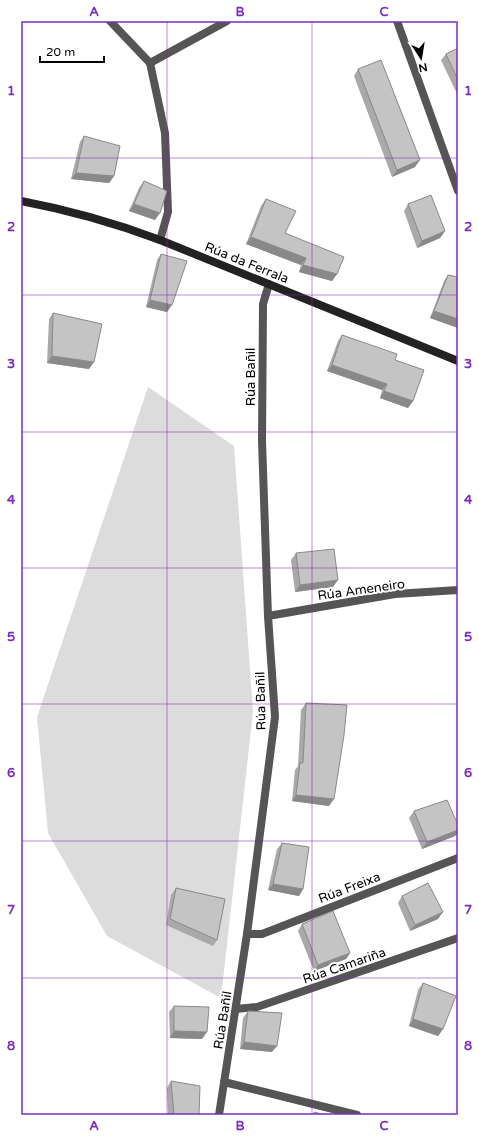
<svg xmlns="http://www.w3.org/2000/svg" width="479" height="1136" font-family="'Varela Round',sans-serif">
<rect width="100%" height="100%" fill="#fff"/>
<!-- green -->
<polygon fill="#dcdcdc" points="148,387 234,446 253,712 221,998 107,936 48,833 37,717"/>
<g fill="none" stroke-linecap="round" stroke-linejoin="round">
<!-- street -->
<g stroke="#555" stroke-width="8">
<polyline points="110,21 150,63 165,133 168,212 160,240"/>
<polyline points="397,21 458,191"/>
<polyline points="150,63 227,21"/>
<polyline points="268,616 395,594 458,590"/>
<polyline points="247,934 262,934 458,858"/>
<polyline points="236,1009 257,1007 458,938"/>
<polyline points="224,1082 357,1115"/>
<polyline points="219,1115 247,934 275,717 268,616 262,441 263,304 269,284"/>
</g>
<!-- secondary -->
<path stroke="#222" stroke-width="8" d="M 21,201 C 69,210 115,223 160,240 L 458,361"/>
</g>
<!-- wall -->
<g fill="#a9a9a9">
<polygon points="458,48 458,96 441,60 446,54"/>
<polygon points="358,69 415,167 392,177 354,76"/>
<polygon points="84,136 114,176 109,183 71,179 80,142"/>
<polygon points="144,181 155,220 129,211 139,188"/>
<polygon points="266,199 285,233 337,274 332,281 299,272 301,265 246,244 261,206"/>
<polygon points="408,204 445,231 440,238 417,248 404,211"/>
<polygon points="161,254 167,312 146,307 157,260"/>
<polygon points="448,275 458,277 458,328 430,318 444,281"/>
<polygon points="53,313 89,369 47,363 49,319"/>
<polygon points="342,335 395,360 413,401 408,408 380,398 382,390 327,371 338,341"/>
<polygon points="296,553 333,587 295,592 291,560"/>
<polygon points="306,703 329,806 292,801 295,770 298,766 301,710"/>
<polygon points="414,811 458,825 458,833 455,836 422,849 409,818"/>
<polygon points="282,843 303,889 299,896 268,890 277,849"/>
<polygon points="176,888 217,940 213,946 166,925 171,895"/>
<polygon points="402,896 438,919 410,931 398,903"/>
<polygon points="302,924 350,953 346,959 314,971 298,931"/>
<polygon points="423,983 443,1029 438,1036 409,1026 418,990"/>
<polygon points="174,1006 202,1039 170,1038 169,1012"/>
<polygon points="248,1011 272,1052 240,1049 243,1018"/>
<polygon points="171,1081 199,1115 168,1115 167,1088"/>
</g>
<!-- shaded-wall -->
<g fill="#898989">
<polygon points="420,160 415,167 392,177 397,170"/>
<polygon points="76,173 114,176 109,183 71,179"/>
<polygon points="134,204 160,213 155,220 129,211"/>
<polygon points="445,231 440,238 417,248 422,241"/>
<polygon points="251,237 306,258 301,265 246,244"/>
<polygon points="303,265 337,274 332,281 299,272"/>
<polygon points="150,300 172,305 167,312 146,307"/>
<polygon points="434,311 458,319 458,328 430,318"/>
<polygon points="52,356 94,362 89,369 47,363"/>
<polygon points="332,365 387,384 382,390 327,371"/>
<polygon points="384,391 413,401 408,408 380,398"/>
<polygon points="338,580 333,587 295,592 300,585"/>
<polygon points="296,795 334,799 329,806 292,801"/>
<polygon points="458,830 458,833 455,836 422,849 427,842"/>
<polygon points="273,884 303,889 299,896 268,890"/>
<polygon points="443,912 438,919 410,931 415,925"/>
<polygon points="350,953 346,959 314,971 318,965"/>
<polygon points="413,1019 443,1029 438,1036 409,1026"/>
<polygon points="174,1031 207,1032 202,1039 170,1038"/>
<polygon points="244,1042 277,1046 272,1052 240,1049"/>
</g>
<!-- building -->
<g fill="#c4c4c4" stroke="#898989">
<polygon points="458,48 458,80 446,54"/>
<polygon points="381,60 420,160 397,170 358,69"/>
<polygon points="84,136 120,146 114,176 76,173"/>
<polygon points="144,181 167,191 160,213 134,204"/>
<polygon points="431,195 445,231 422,241 408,204"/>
<polygon points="266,199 296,211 285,233 344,257 337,274 303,265 306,258 251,237"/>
<polygon points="161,254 187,261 172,305 150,300"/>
<polygon points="448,275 458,277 458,319 434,311"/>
<polygon points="53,313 102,324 94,362 52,356"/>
<polygon points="342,335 397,354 395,360 424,370 413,401 384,391 387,384 332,365"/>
<polygon points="334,549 338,580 300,585 296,553"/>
<polygon points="306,703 347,705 344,735 334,799 296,795 300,763 303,763"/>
<polygon points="447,800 458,825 458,830 427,842 414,811"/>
<polygon points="282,843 309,847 303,889 273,884"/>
<polygon points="428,883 443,912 415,925 402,896"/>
<polygon points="176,888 225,899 217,940 170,919"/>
<polygon points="333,911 350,953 318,965 302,924"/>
<polygon points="423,983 456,996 443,1029 413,1019"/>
<polygon points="174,1006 209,1007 207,1032 174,1031"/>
<polygon points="248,1011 282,1013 277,1046 244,1042"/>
<polygon points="171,1081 200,1086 199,1115 174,1115"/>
<polygon points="314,1112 326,1115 314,1115"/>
</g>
<!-- grid -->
<path fill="none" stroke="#7b2cbf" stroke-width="1" stroke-opacity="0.55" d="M 167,21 L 167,1115M 312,21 L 312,1115M 21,158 L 458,158M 21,295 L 458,295M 21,432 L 458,432M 21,568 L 458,568M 21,704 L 458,704M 21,841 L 458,841M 21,978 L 458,978"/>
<g text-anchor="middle" stroke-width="4" stroke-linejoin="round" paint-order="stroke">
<!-- street labels -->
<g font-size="13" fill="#000" stroke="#fff">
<text transform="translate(247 262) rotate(22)" y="5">Rúa da Ferrala</text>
<text transform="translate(250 377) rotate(-90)" y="5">Rúa Bañil</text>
<text transform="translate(361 589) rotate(-8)" y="5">Rúa Ameneiro</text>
<text transform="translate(260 701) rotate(-91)" y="5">Rúa Bañil</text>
<text transform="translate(349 887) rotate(-21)" y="5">Rúa Freixa</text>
<text transform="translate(344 965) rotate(-19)" y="5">Rúa Camariña</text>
<text transform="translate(222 1020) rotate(-81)" y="5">Rúa Bañil</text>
</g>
</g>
<!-- border -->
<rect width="479" height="1136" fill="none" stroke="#ffffff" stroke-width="44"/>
<!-- north arrow -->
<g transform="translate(421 58) rotate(168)" stroke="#ffffff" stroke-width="3" paint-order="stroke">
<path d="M0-3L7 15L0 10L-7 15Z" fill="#000000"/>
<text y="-6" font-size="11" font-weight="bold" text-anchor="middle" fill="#000000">N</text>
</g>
<!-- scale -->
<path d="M40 56v6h64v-6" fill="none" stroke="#000000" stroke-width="2"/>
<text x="46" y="56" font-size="12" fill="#000000" stroke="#ffffff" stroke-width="3" paint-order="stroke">20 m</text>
<rect x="22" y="22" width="435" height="1092" fill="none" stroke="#7b2cbf" stroke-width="1.5"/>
<g font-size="13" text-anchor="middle" font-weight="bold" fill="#7b2cbf">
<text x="94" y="16">A</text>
<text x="240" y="16">B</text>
<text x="384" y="16">C</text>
<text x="11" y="95">1</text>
<text x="468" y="95">1</text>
<text x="11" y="231">2</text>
<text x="468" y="231">2</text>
<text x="11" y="368">3</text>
<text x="468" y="368">3</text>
<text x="11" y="504">4</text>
<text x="468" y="504">4</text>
<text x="11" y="641">5</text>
<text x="468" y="641">5</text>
<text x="11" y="777">6</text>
<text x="468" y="777">6</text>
<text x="11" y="914">7</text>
<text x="468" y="914">7</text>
<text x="11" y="1050">8</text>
<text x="468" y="1050">8</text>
<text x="94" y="1130">A</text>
<text x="240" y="1130">B</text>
<text x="384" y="1130">C</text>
</g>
</svg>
